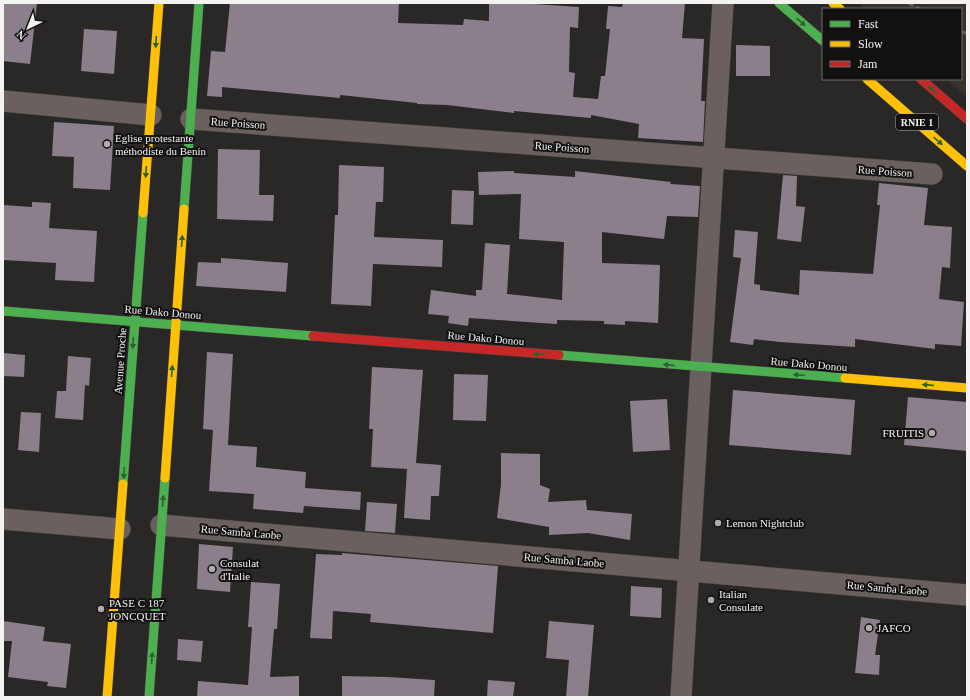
<svg xmlns="http://www.w3.org/2000/svg" width="970" height="700" font-family="Georgia,serif">
<rect width="100%" height="100%" fill="#292827"/>
<!-- built -->
<polygon fill="#38322d" points="859,3 967,3 967,97 946,79 961,79 961,9 865,9"/>
<!-- building -->
<g fill="#8a7f8a">
<polygon points="3,3 37,3 30,64 3,61"/>
<polygon points="230,3 399,3 398,23 463,25 464,19 489,21 489,3 519,3 579,7 578,28 570,27 569,72 575,73 573,97 598,99 601,76 605,76 610,29 606,29 608,6 622,7 623,3 685,3 682,38 704,39 701,101 705,101 703,142 638,138 639,124 591,115 591,118 514,111 514,113 447,105 417,104 417,103 340,95 340,98 222,87 222,97 207,96 211,51 225,52"/>
<polygon points="84,29 117,31 114,74 81,71"/>
<polygon points="736,45 770,46 770,76 736,76"/>
<polygon points="54,122 114,126 110,190 73,188 74,157 52,156"/>
<polygon points="218,149 260,150 259,195 274,195 273,221 217,219"/>
<polygon points="339,165 384,167 383,202 376,202 374,237 443,240 442,267 373,264 371,306 331,304 335,215 338,215"/>
<polygon points="514,171 514,173 575,177 575,171 671,182 670,184 700,186 698,217 667,216 664,239 602,232 602,263 660,265 658,323 625,321 625,325 604,324 604,321 557,320 557,324 469,318 468,326 448,323 449,316 428,314 431,290 476,296 476,290 482,290 485,243 510,245 507,294 562,300 564,242 519,239 521,194 479,195 478,172"/>
<polygon points="783,175 797,176 796,206 805,207 801,242 777,239"/>
<polygon points="879,183 928,188 924,225 952,227 950,268 942,267 939,299 964,302 961,346 935,344 935,349 855,339 855,347 780,342 754,339 753,345 730,342 741,258 733,257 735,230 758,232 754,284 760,285 760,290 799,295 800,270 873,274 880,205 877,205"/>
<polygon points="452,190 474,191 473,225 451,224"/>
<polygon points="32,202 51,203 49,228 97,231 94,282 55,280 56,263 3,260 3,205 32,207"/>
<polygon points="221,258 288,263 286,292 196,286 198,262 221,263"/>
<polygon points="207,352 233,354 228,445 257,447 256,467 306,472 305,488 361,492 360,510 304,506 303,513 253,509 254,494 209,491 213,430 203,429"/>
<polygon points="3,353 25,355 24,377 3,376"/>
<polygon points="68,356 91,358 89,386 85,385 83,420 55,418 57,391 66,391"/>
<polygon points="372,367 423,370 416,463 441,465 439,496 431,496 430,520 404,518 407,469 371,467 373,429 369,429"/>
<polygon points="454,374 488,375 486,421 453,420"/>
<polygon points="733,390 855,400 851,455 729,445"/>
<polygon points="908,397 967,402 967,451 904,445"/>
<polygon points="667,399 670,450 633,452 630,401"/>
<polygon points="21,412 41,413 39,452 18,450"/>
<polygon points="501,453 540,454 540,485 550,489 548,502 586,500 587,510 632,514 630,540 588,533 549,535 549,527 497,518 501,484"/>
<polygon points="367,502 397,504 395,533 365,531"/>
<polygon points="199,544 233,547 230,592 197,589"/>
<polygon points="342,553 498,566 493,633 370,622 371,614 333,611 332,639 310,638 316,554 342,555"/>
<polygon points="251,582 280,584 277,629 274,629 270,677 299,676 299,697 197,697 198,681 248,685 252,627 248,627"/>
<polygon points="631,586 662,588 661,618 630,616"/>
<polygon points="861,617 880,620 875,655 880,655 879,675 855,673"/>
<polygon points="3,621 45,627 43,641 71,644 66,688 47,686 48,682 8,677 12,641 3,641"/>
<polygon points="549,621 594,625 588,697 566,697 569,660 546,658"/>
<polygon points="178,639 203,641 201,662 177,660"/>
<polygon points="342,676 388,677 435,680 434,697 342,697"/>
<polygon points="488,680 515,682 513,697 487,697"/>
</g>
<g fill="none" stroke-linecap="round" stroke-linejoin="round">
<defs>
<g id="street">
<polyline points="3,101 151,115"/>
<polyline points="191,119 932,174"/>
<polyline points="3,519 120,529"/>
<polyline points="161,525 967,595"/>
<polyline points="681,697 723,3"/>
</g>
<g id="fast">
<polyline points="779,3 823,41"/>
<polyline points="184,209 199,3"/>
<polyline points="3,311 313,336"/>
<polyline points="559,355 845,378"/>
<polyline points="123,484 143,213"/>
<polyline points="149,697 165,478"/>
</g>
<g id="slow">
<polyline points="833,3 840,9"/>
<polyline points="867,79 967,166"/>
<polyline points="143,213 159,3"/>
<polyline points="845,378 967,388"/>
<polyline points="165,478 184,209"/>
<polyline points="107,697 123,484"/>
</g>
<g id="jam">
<polyline points="921,79 967,119"/>
<polyline points="313,336 559,355"/>
</g>
</defs>
<!-- street casing -->
<use href="#street" stroke="#454443" stroke-width="22"/>
<!-- fast casing -->
<use href="#fast" stroke="#454443" stroke-width="10"/>
<!-- slow casing -->
<use href="#slow" stroke="#454443" stroke-width="10"/>
<!-- jam casing -->
<use href="#jam" stroke="#454443" stroke-width="10"/>
<!-- street -->
<use href="#street" stroke="#6a605e" stroke-width="21"/>
<!-- fast -->
<use href="#fast" stroke="#4caf50" stroke-width="9"/>
<!-- slow -->
<use href="#slow" stroke="#ffc107" stroke-width="9"/>
<!-- jam -->
<use href="#jam" stroke="#c62828" stroke-width="9"/>
<!-- rail -->
<g stroke="#645f5e" stroke-width="3" stroke-dasharray="6 3" stroke-linecap="butt">
<polyline points="908,3 920,9"/>
<polyline points="961,31 967,34"/>
</g>
</g>
<!-- one-way arrows -->
<defs><path id="oneway-solid" d="M-6-.8H1V-3.2L6.5 0L1 3.2V.8H-6Z"/></defs>
<g fill="#2f6030">
<use href="#oneway-solid" transform="translate(801 22) rotate(41)"/>
<use href="#oneway-solid" transform="translate(156 42) rotate(94)"/>
<use href="#oneway-solid" transform="translate(933 90) rotate(-139)"/>
<use href="#oneway-solid" transform="translate(938 141) rotate(41)"/>
<use href="#oneway-solid" transform="translate(146 172) rotate(94)"/>
<use href="#oneway-solid" transform="translate(182 241) rotate(-86)"/>
<use href="#oneway-solid" transform="translate(133 343) rotate(94)"/>
<use href="#oneway-solid" transform="translate(539 354) rotate(-175)"/>
<use href="#oneway-solid" transform="translate(669 365) rotate(-175)"/>
<use href="#oneway-solid" transform="translate(172 371) rotate(-86)"/>
<use href="#oneway-solid" transform="translate(799 375) rotate(-175)"/>
<use href="#oneway-solid" transform="translate(928 385) rotate(-175)"/>
<use href="#oneway-solid" transform="translate(124 473) rotate(94)"/>
<use href="#oneway-solid" transform="translate(163 501) rotate(-86)"/>
<use href="#oneway-solid" transform="translate(152 658) rotate(-86)"/>
</g>
<!-- markers -->
<g fill="#adacab" stroke="#121110" stroke-width="1.5">
<circle cx="107" cy="144" r="4"/>
<circle cx="932" cy="433" r="4"/>
<circle cx="718" cy="523" r="4"/>
<circle cx="212" cy="569" r="4"/>
<circle cx="711" cy="600" r="4"/>
<circle cx="101" cy="609" r="4"/>
<circle cx="869" cy="628" r="4"/>
</g>
<g text-anchor="middle" stroke-width="4" stroke-linejoin="round" paint-order="stroke">
<!-- shield labels -->
<rect fill="#121110" stroke="#b0afae" stroke-width="1" x="896" y="114" width="42" height="16" rx="3"/>
<g font-size="10" font-weight="bold" fill="#f4f3f2">
<text x="917" y="126">RNIE 1</text>
</g>
<!-- street labels -->
<g font-size="11" fill="#f4f3f2" stroke="#121110">
<text transform="translate(238 123) rotate(4)" y="4">Rue Poisson</text>
<text transform="translate(562 147) rotate(4)" y="4">Rue Poisson</text>
<text transform="translate(885 171) rotate(4)" y="4">Rue Poisson</text>
<text transform="translate(163 312) rotate(5)" y="4">Rue Dako Donou</text>
<text transform="translate(486 338) rotate(5)" y="4">Rue Dako Donou</text>
<text transform="translate(120 361) rotate(-86)" y="4">Avenue Proche</text>
<text transform="translate(809 364) rotate(5)" y="4">Rue Dako Donou</text>
<text transform="translate(241 532) rotate(5)" y="4">Rue Samba Laobe</text>
<text transform="translate(564 560) rotate(5)" y="4">Rue Samba Laobe</text>
<text transform="translate(887 588) rotate(5)" y="4">Rue Samba Laobe</text>
</g>
<!-- poi labels -->
<g font-size="11" fill="#f4f3f2" stroke="#121110" text-anchor="start">
<text x="115" y="142">Eglise protestante<tspan x="115" dy="13">méthodiste du Benin</tspan></text>
<text x="924" y="437" text-anchor="end">FRUITIS</text>
<text x="726" y="527">Lemon Nightclub</text>
<text x="220" y="567">Consulat<tspan x="220" dy="13">d'Italie</tspan></text>
<text x="719" y="598">Italian<tspan x="719" dy="13">Consulate</tspan></text>
<text x="109" y="607">PASE C 187<tspan x="109" dy="13">JONCQUET</tspan></text>
<text x="877" y="632">JAFCO</text>
</g>
</g>
<!-- border -->
<rect width="970" height="700" fill="none" stroke="#f4f3f2" stroke-width="8"/>
<!-- legend -->
<rect x="822" y="8" width="140" height="72" fill="#121110" stroke="#6c6b6a"/>
<rect x="830" y="21" width="20" height="6" fill="#4caf50" stroke="#6c6b6a"/>
<text x="858" y="28" font-size="12" fill="#f4f3f2">Fast</text>
<rect x="830" y="41" width="20" height="6" fill="#ffc107" stroke="#6c6b6a"/>
<text x="858" y="48" font-size="12" fill="#f4f3f2">Slow</text>
<rect x="830" y="61" width="20" height="6" fill="#c62828" stroke="#6c6b6a"/>
<text x="858" y="68" font-size="12" fill="#f4f3f2">Jam</text>
<!-- north arrow -->
<g transform="translate(28 28) rotate(223)" stroke="#121110" stroke-width="3" paint-order="stroke">
<path d="M0-3L7 15L0 10L-7 15Z" fill="#f4f3f2"/>
<text y="-6" font-size="11" font-weight="bold" text-anchor="middle" fill="#f4f3f2">N</text>
</g>
</svg>
